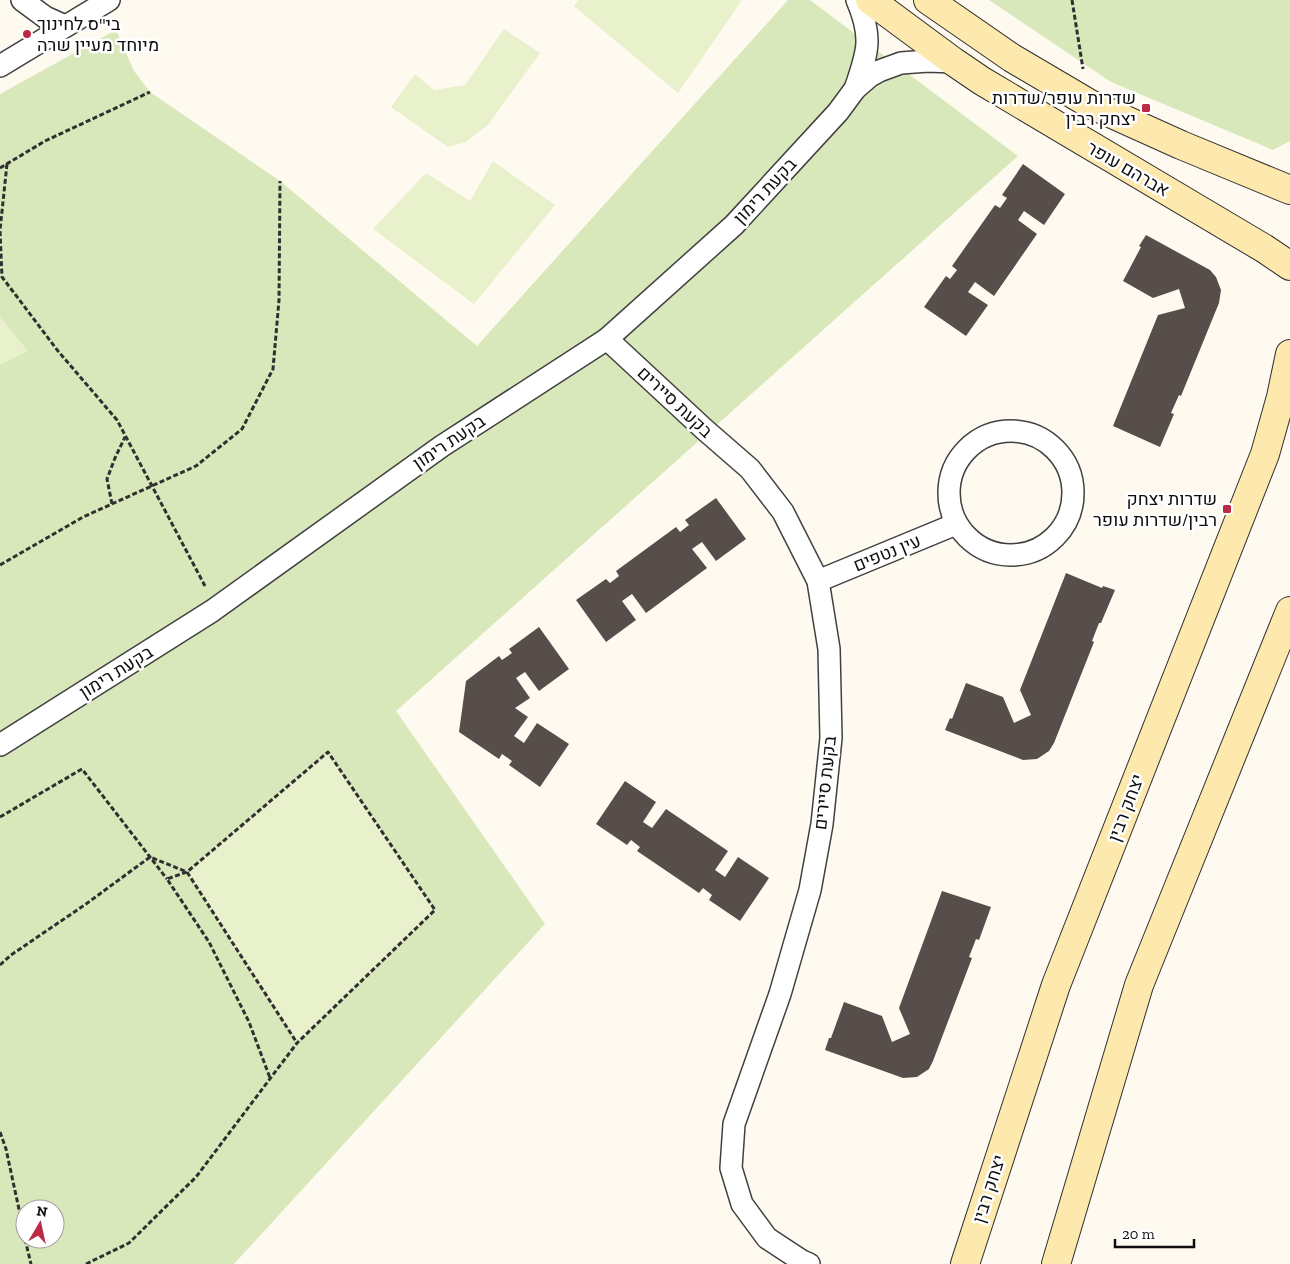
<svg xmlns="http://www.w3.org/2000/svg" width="1290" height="1264" font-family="'Zilla Slab',Heebo,serif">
<rect width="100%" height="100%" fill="#fffaf0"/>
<!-- green -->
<g fill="#d9e8ba" fill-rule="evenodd">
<path d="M 788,0 L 810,0 L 1018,156 L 396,711 L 545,924 L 234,1264 L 0,1264 L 0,94 L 116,30 L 134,71 L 150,92 L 280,181 L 477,346 ZM 25,1209 L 55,1209 L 55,1239 L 25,1239 Z"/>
<polygon points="989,0 1290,0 1290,141 1273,150 1111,82"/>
</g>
<!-- pitch -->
<g fill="#e9f0cc">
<polygon points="578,0 742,0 678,93 574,6"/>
<polygon points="504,29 540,53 488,125 466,142 448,147 391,107 415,74 434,90 465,85"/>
<polygon points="493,161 555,205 474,304 373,229 426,173 470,201"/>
<polygon points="0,317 28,351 0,365"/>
<polygon points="328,752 435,910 297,1043 187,872"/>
</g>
<!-- building -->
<g fill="#574e4b">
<polygon points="1023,164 1065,194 1044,225 1024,211 1018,220 1037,234 994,296 975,282 968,292 988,305 966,336 924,307 946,276 950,279 957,270 952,266 995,205 1000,208 1007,198 1002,195"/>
<polygon points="1146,235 1210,270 1216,277 1221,290 1219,303 1181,396 1179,395 1171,413 1174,414 1160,447 1113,426 1158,315 1185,308 1179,289 1153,298 1123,281 1141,247 1139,246"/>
<polygon points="716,498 746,539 716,561 702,542 692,549 707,568 646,613 632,594 622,601 636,620 606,642 576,600 606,579 610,583 619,576 616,571 676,527 680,532 689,525 685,520"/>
<polygon points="1066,573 1102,588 1103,586 1115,590 1101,623 1099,623 1092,641 1094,642 1054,743 1049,751 1037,759 1023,760 945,730 950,718 952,719 966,683 1003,697 1014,723 1031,715 1020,690"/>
<polygon points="539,627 569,669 539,691 525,672 516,678 530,698 515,708 528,717 514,736 524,743 537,723 569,744 540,787 509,765 512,761 502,754 499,759 459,732 466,681 499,656 502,660 512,653 509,649"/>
<polygon points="625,781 656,802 643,822 652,828 666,809 728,851 715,870 725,877 738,857 769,878 740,921 709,900 712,895 703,888 699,893 637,851 640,847 631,840 627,845 596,824"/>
<polygon points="942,891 991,907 979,940 976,939 969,957 972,958 933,1061 929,1069 917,1077 903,1078 825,1050 829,1038 831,1038 844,1002 882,1016 892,1042 910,1034 899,1008"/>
</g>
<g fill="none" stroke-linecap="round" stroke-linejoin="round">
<defs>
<g id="street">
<polyline points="22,0 45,17 65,26"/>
<polyline points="0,66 109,0"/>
<path d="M 855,89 C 868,52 873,37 857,0"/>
<polyline points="607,339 704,429 750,469 783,512 818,581 829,649 831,738 822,824 810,890 780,994 734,1124 731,1168 742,1204 767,1238 802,1261 809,1264"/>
<circle cx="1011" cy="493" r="62"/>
<polyline points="818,581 956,524"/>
<polyline points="0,745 212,611 442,446 607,339 734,225 838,112 855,89 870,76 879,71 901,63 928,61 954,62"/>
</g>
<g id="secondary">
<polyline points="870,0 954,62 982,81 1265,249 1290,266"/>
<polyline points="928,0 1012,58 1090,104 1181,145 1290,190"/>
<polyline points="965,1264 1056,985 1265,454 1281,397 1290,354"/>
<polyline points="1056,1264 1139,985 1290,611"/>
</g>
</defs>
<!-- street casing -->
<use href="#street" stroke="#414141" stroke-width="24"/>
<!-- secondary casing -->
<use href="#secondary" stroke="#303030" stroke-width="30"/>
<!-- path -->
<g stroke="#303030" stroke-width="3" stroke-dasharray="5 2.5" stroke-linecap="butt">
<polyline points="1072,0 1083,69"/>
<polyline points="7,164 0,230 2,277 58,351 117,420 205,586"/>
<polyline points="0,168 45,141 150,92"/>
<polyline points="112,504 107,479 115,458 125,437"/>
<polyline points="0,565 83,517 196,466 242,429 273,369 279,300 280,181"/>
<polyline points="0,817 82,769 167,879"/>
<polyline points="0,965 11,955 86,904 150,857 187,872 297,1043"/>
<polyline points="0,1132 6,1149 25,1237"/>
<polyline points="25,1239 31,1264"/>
<polyline points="86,1264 129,1243 196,1177 297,1043 435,910 328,752 187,872 167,879 209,942 249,1022 270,1078"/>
</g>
<!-- street -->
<use href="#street" stroke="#fff" stroke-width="21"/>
<!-- secondary -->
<use href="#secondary" stroke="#fde8ad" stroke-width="28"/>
</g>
<!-- markers -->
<g fill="#bb2a46" stroke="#fff" stroke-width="2">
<circle cx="27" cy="34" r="5"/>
<rect x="1141" y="103" width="10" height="10" rx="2.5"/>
<rect x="1222" y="504" width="10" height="10" rx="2.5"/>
</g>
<g text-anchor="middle" stroke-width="5" stroke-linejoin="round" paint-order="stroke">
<!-- poi labels -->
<g font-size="18" fill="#0e0e0e" stroke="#fff" text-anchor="end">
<text x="37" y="30" text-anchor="start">בי"ס לחינוך<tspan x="37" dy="21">מיוחד מעיין שרה</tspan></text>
<text x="1136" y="104">שדרות עופר/שדרות<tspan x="1136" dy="21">יצחק רבין</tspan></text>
<text x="1217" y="505">שדרות יצחק<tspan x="1217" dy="21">רבין/שדרות עופר</tspan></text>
</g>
<!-- street labels -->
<g font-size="18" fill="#0e0e0e" stroke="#fff">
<text transform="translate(1128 169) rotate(30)" y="6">אברהם עופר</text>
<text transform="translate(765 191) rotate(-47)" y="6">בקעת רימון</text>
<text transform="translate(675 402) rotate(43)" y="6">בקעת סיירים</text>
<text transform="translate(449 442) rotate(-34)" y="6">בקעת רימון</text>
<text transform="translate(887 553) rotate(-22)" y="6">עין נטפים</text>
<text transform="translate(116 672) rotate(-32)" y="6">בקעת רימון</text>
<text transform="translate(825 783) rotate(-84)" y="6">בקעת סיירים</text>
<text transform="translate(1126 808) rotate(-69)" y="6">יצחק רבין</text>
<text transform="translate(989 1189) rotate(-72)" y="6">יצחק רבין</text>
</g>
</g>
<!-- north arrow -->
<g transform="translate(40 1224) rotate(9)"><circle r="24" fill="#ffffff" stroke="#9f9f9f"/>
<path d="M0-4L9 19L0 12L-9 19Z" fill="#bb2a46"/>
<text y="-8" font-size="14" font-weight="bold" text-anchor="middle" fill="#0e0e0e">N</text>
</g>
<!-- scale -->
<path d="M1115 1239v8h79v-8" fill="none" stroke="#0e0e0e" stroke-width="2.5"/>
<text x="1122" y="1239" font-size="15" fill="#0e0e0e" stroke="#ffffff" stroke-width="4" paint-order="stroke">20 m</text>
</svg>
